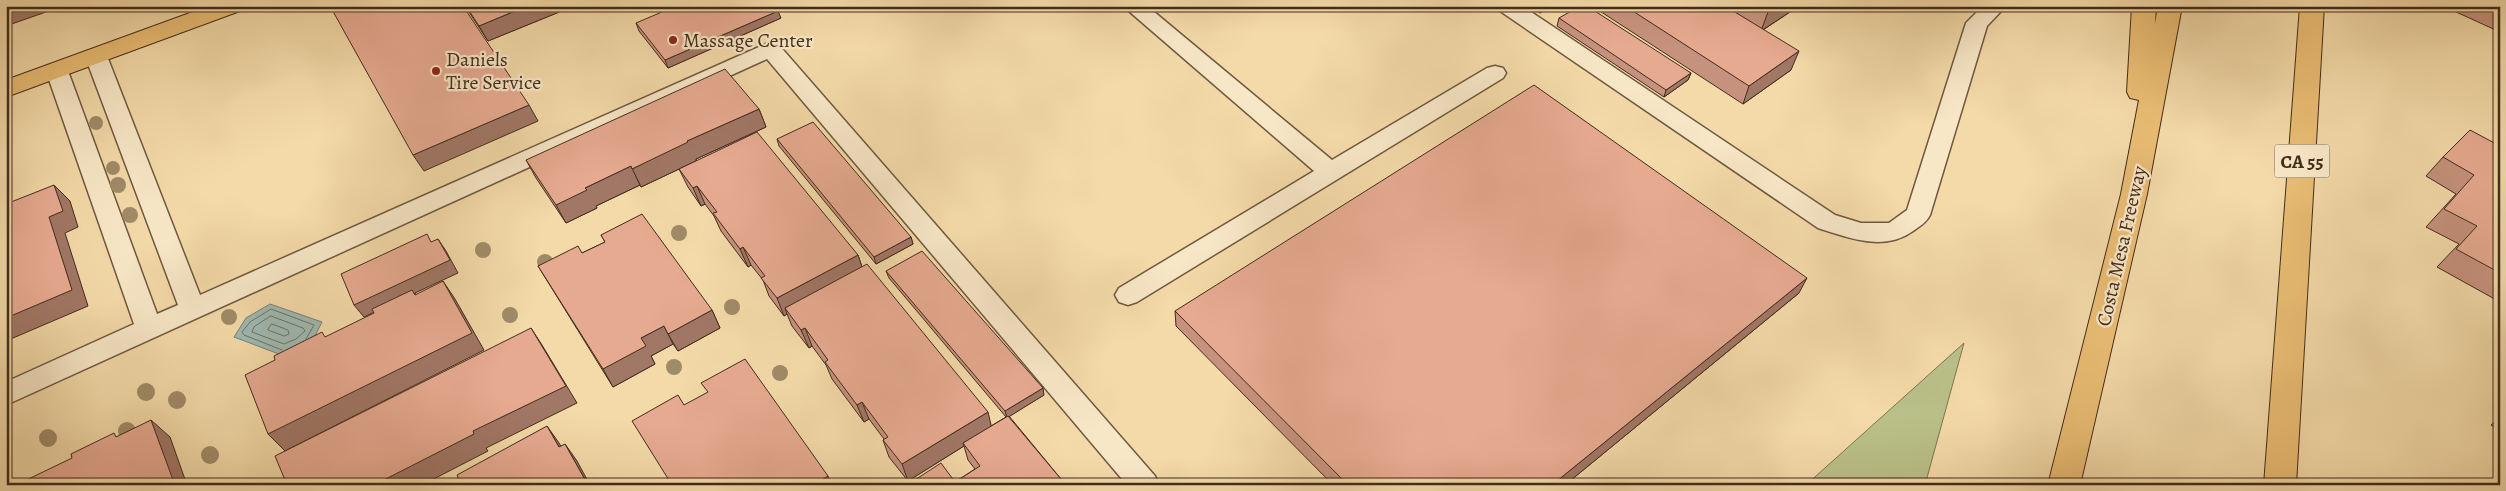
<svg xmlns="http://www.w3.org/2000/svg" width="2506" height="491" font-family="Alegreya,serif">
<rect width="100%" height="100%" fill="#f4daa9"/>
<filter id="stains"><feTurbulence type="fractalNoise" baseFrequency=".004" numOctaves="4"/><feColorMatrix values="0 0 0 0 .2 0 0 0 0 .09 0 0 0 0 .02 0 0 0 .5 -.17"/></filter>
<radialGradient id="worn" r=".72"><stop offset=".6" stop-color="#630" stop-opacity="0"/><stop offset="1" stop-color="#630" stop-opacity=".3"/></radialGradient>
<!-- green -->
<polygon fill="#bac089" stroke="#7e7652" points="1964,343 1925,485 1806,485"/>
<!-- water -->
<polygon fill="#9eb9b1" stroke="#7a8175" points="270,304 322,322 315,336 284,356 234,337 246,318"/>
<g fill="none" stroke-linecap="round" stroke-linejoin="round">
<!-- shore -->
<g stroke="#707266" stroke-width="1">
<polygon points="271,316 303,328 305,331 296,339 284,344 252,332 254,327"/>
<polygon points="272,324 288,330 289,334 284,336 268,330"/>
<polyline points="282,350 244,335 242,332 250,322 271,309 314,325 306,339"/>
</g>
<defs>
<g id="service">
<polygon points="1123,6 1147,6 1332,160 1487,68 1495,66 1503,68 1506,73 1503,78 1137,302 1128,305 1119,302 1115,295 1119,288 1314,171"/>
<path d="M 1497,6 L 1522,6 L 1835,215 L 1861,223 L 1889,223 L 1907,210 L 1966,23 L 1983,6 L 2006,6 L 1987,26 L 1930,215 C 1926,223 1920,226 1913,231 C 1884,252 1849,238 1818,228 L 1500,11 Z"/>
<polygon points="770,42 778,44 1155,476 1159,485 1127,485 767,59 6,405 6,382 134,324 46,71 49,66 57,64 65,66 68,71 157,314 178,305 85,56 88,51 96,49 104,51 107,56 200,295"/>
</g>
<polygon id="primary" points="209,6 243,6 240,11 6,97 6,80"/>
<g id="motorway">
<polygon points="2132,6 2156,6 2155,24 2158,6 2182,6 2147,194 2080,485 2048,485 2121,194 2139,100 2130,98 2127,92"/>
<polygon points="2300,6 2324,6 2296,485 2264,485"/>
</g>
</defs>
<!-- service casing -->
<use href="#service" stroke="#6f583f" stroke-width="3"/>
<!-- primary casing -->
<use href="#primary" stroke="#432c1c" stroke-width="2"/>
<!-- motorway casing -->
<use href="#motorway" stroke="#432c1c" stroke-width="2"/>
<!-- service -->
<use href="#service" fill="#f8e7c7" fill-rule="evenodd"/>
<!-- primary -->
<use href="#primary" fill="#eabd74" fill-rule="evenodd"/>
<!-- motorway -->
<use href="#motorway" fill="#eabd74" fill-rule="evenodd"/>
</g>
<!-- trees -->
<g fill="#a08b68">
<circle cx="96" cy="123" r="7"/>
<circle cx="113" cy="168" r="7"/>
<circle cx="118" cy="185" r="8"/>
<circle cx="130" cy="215" r="8"/>
<circle cx="679" cy="233" r="8"/>
<circle cx="483" cy="250" r="8"/>
<circle cx="545" cy="262" r="8"/>
<circle cx="732" cy="307" r="8"/>
<circle cx="510" cy="315" r="8"/>
<circle cx="229" cy="317" r="8"/>
<circle cx="674" cy="367" r="8"/>
<circle cx="780" cy="373" r="8"/>
<circle cx="146" cy="392" r="9"/>
<circle cx="177" cy="400" r="9"/>
<circle cx="127" cy="431" r="9"/>
<circle cx="48" cy="438" r="9"/>
<circle cx="210" cy="455" r="9"/>
</g>
<!-- wall -->
<g fill="#c6927d" stroke="#432c1c">
<polygon points="465,6 574,6 488,41"/>
<polygon points="1529,6 1552,6 1540,13"/>
<polygon points="1592,6 1799,6 1763,30 1791,70 1743,104"/>
<polygon points="2443,6 2500,6 2500,32"/>
<polygon points="781,18 668,68 639,31 636,23"/>
<polygon points="1559,18 1691,73 1688,80 1664,97 1557,26"/>
<polygon points="759,109 766,127 696,159 696,161 858,255 862,267 991,426 1006,417 889,278 886,271 1044,395 1009,416 1066,485 955,482 975,469 968,460 964,446 908,481 889,457 883,440 884,439 869,419 864,422 832,379 826,365 812,346 809,348 792,326 787,314 784,316 769,296 763,280 751,265 748,267 721,231 714,216 705,204 701,206 688,187 679,169 641,187 640,185 596,206 597,208 566,223 536,178 526,160"/>
<polygon points="777,139 911,237 913,244 876,264 779,146"/>
<polygon points="2500,146 2500,302 2437,267 2459,244 2426,227 2456,194 2426,176 2443,157"/>
<polygon points="601,235 712,310 720,328 678,351 673,344 651,356 655,364 613,387 538,266 582,253 605,242"/>
<polygon points="1799,293 1565,485 1333,485 1176,326 1175,311"/>
<polygon points="2500,418 2500,431 2491,425"/>
</g>
<!-- shaded-wall -->
<g fill="#a17766" stroke="#432c1c">
<polygon points="6,6 63,6 6,26"/>
<polygon points="527,6 574,6 488,41 479,26"/>
<polygon points="1541,6 1552,6 1540,13"/>
<polygon points="1777,6 1799,6 1761,31 1768,12"/>
<polygon points="778,11 781,18 668,68 665,60"/>
<polygon points="1799,51 1791,70 1743,104 1749,86"/>
<polygon points="1691,73 1688,80 1664,97 1666,90"/>
<polygon points="529,105 538,121 424,171 413,155"/>
<polygon points="759,109 766,127 696,159 696,161 641,187 632,169 687,141"/>
<polygon points="631,166 640,185 596,206 597,208 566,223 556,205 585,188"/>
<polygon points="54,185 70,201 78,227 65,233 88,306 6,341 6,318 49,217"/>
<polygon points="697,186 705,204 701,206 693,188"/>
<polygon points="911,237 913,244 876,264 874,257"/>
<polygon points="438,239 446,251 458,273 415,293 426,307 414,293 364,317 354,305"/>
<polygon points="743,247 751,265 748,267 740,249"/>
<polygon points="858,255 864,273 785,308 787,314 784,316 777,298"/>
<polygon points="1807,278 1799,293 1565,485 1552,485"/>
<polygon points="443,281 455,299 484,350 285,451 268,434"/>
<polygon points="712,310 720,328 678,351 668,334"/>
<polygon points="664,326 673,344 651,356 655,364 613,387 603,369 641,338"/>
<polygon points="531,328 542,345 577,403 486,448 488,451 422,485 374,485 473,431"/>
<polygon points="805,328 812,346 809,348 801,330"/>
<polygon points="1043,388 1044,395 1007,418 1005,411"/>
<polygon points="862,402 869,419 864,422 857,405"/>
<polygon points="988,412 992,429 963,443 964,446 908,481 902,464"/>
<polygon points="151,420 170,437 187,485 164,485"/>
<polygon points="547,426 559,443 571,464 559,447"/>
<polygon points="565,444 577,461 590,485 588,485"/>
<polygon points="828,476 832,485 813,485"/>
</g>
<!-- building -->
<g fill="#e6aa91" stroke="#432c1c">
<polygon points="330,6 463,6 529,105 413,155"/>
<polygon points="466,6 527,6 479,26"/>
<polygon points="676,6 775,6 778,11 665,60 636,23"/>
<polygon points="1580,6 1587,6 1691,73 1666,90 1559,18"/>
<polygon points="1625,6 1725,6 1799,51 1749,86"/>
<polygon points="1758,6 1777,6 1768,12"/>
<polygon points="725,69 759,109 687,141 688,142 632,169 631,166 585,188 587,190 556,205 526,160"/>
<polygon points="1534,85 1807,278 1552,485 1348,485 1175,311"/>
<polygon points="813,122 911,237 874,257 777,139"/>
<polygon points="2470,130 2500,146 2500,273 2456,249 2477,226 2444,209 2474,175 2443,157"/>
<polygon points="757,132 858,255 777,298 761,278 765,276 743,247 740,249 713,213 717,212 697,186 693,188 679,169"/>
<polygon points="54,185 63,211 49,217 72,290 6,318 6,204"/>
<polygon points="642,214 712,310 668,334 664,326 641,338 646,346 603,369 538,266 578,246 582,253 605,242 601,235"/>
<polygon points="427,234 431,242 438,239 450,260 354,305 341,274"/>
<polygon points="922,251 1043,388 1005,411 886,271"/>
<polygon points="867,264 988,412 902,464 883,440 888,437 862,402 857,405 825,362 828,360 805,328 801,330 785,308"/>
<polygon points="443,281 472,333 268,434 245,375 275,360 274,356 322,332 325,337 374,313 372,309 412,290 415,295"/>
<polygon points="531,328 566,386 473,431 474,434 374,485 287,485 275,456"/>
<polygon points="745,359 828,476 813,485 672,485 632,421 678,395 684,405 708,392 701,383"/>
<polygon points="1008,416 1066,485 907,485 941,463 955,482 980,466 963,443"/>
<polygon points="151,420 173,480 164,485 16,485 72,458 71,454 114,433 116,437"/>
<polygon points="547,426 559,447 565,444 588,485 461,485 457,475"/>
<polygon points="10,482 11,485 6,485 6,484"/>
</g>
<!-- markers -->
<g fill="#8f2418" stroke="#f8e7c7" stroke-width="2">
<circle cx="673" cy="40" r="5"/>
<circle cx="436" cy="71" r="5"/>
</g>
<g text-anchor="middle" stroke-width="4.5" stroke-linejoin="round" paint-order="stroke">
<!-- shield labels -->
<rect fill="#f8e7c7" stroke="#79644f" stroke-width="1" x="2274.5" y="144.5" width="55" height="33" rx="4"/>
<g font-size="19" font-weight="bold" fill="#432c1c">
<text x="2302" y="168">CA 55</text>
</g>
<!-- poi labels -->
<g font-size="20" fill="#432c1c" stroke="#f8e7c7" text-anchor="start">
<text x="683" y="47">Massage Center</text>
<text x="446" y="66">Daniels<tspan x="446" dy="23">Tire Service</tspan></text>
</g>
<!-- street labels -->
<g font-size="20" fill="#432c1c" stroke="#f8e7c7">
<text transform="translate(2121 246) rotate(-77)" y="7">Costa Mesa Freeway</text>
</g>
</g>
<!-- margin -->
<rect width="2506" height="491" fill="none" stroke="#f4daa9" stroke-width="25"/>
<rect x="8" y="8" width="2491" height="476" fill="none" stroke="#432c1c" stroke-width="2.5"/>
<rect x="12" y="12" width="2481" height="466" fill="none" stroke="#432c1c"/>
<rect width="100%" height="100%" filter="url(#stains)"/>
<rect width="100%" height="100%" fill="url(#worn)"/>
</svg>
